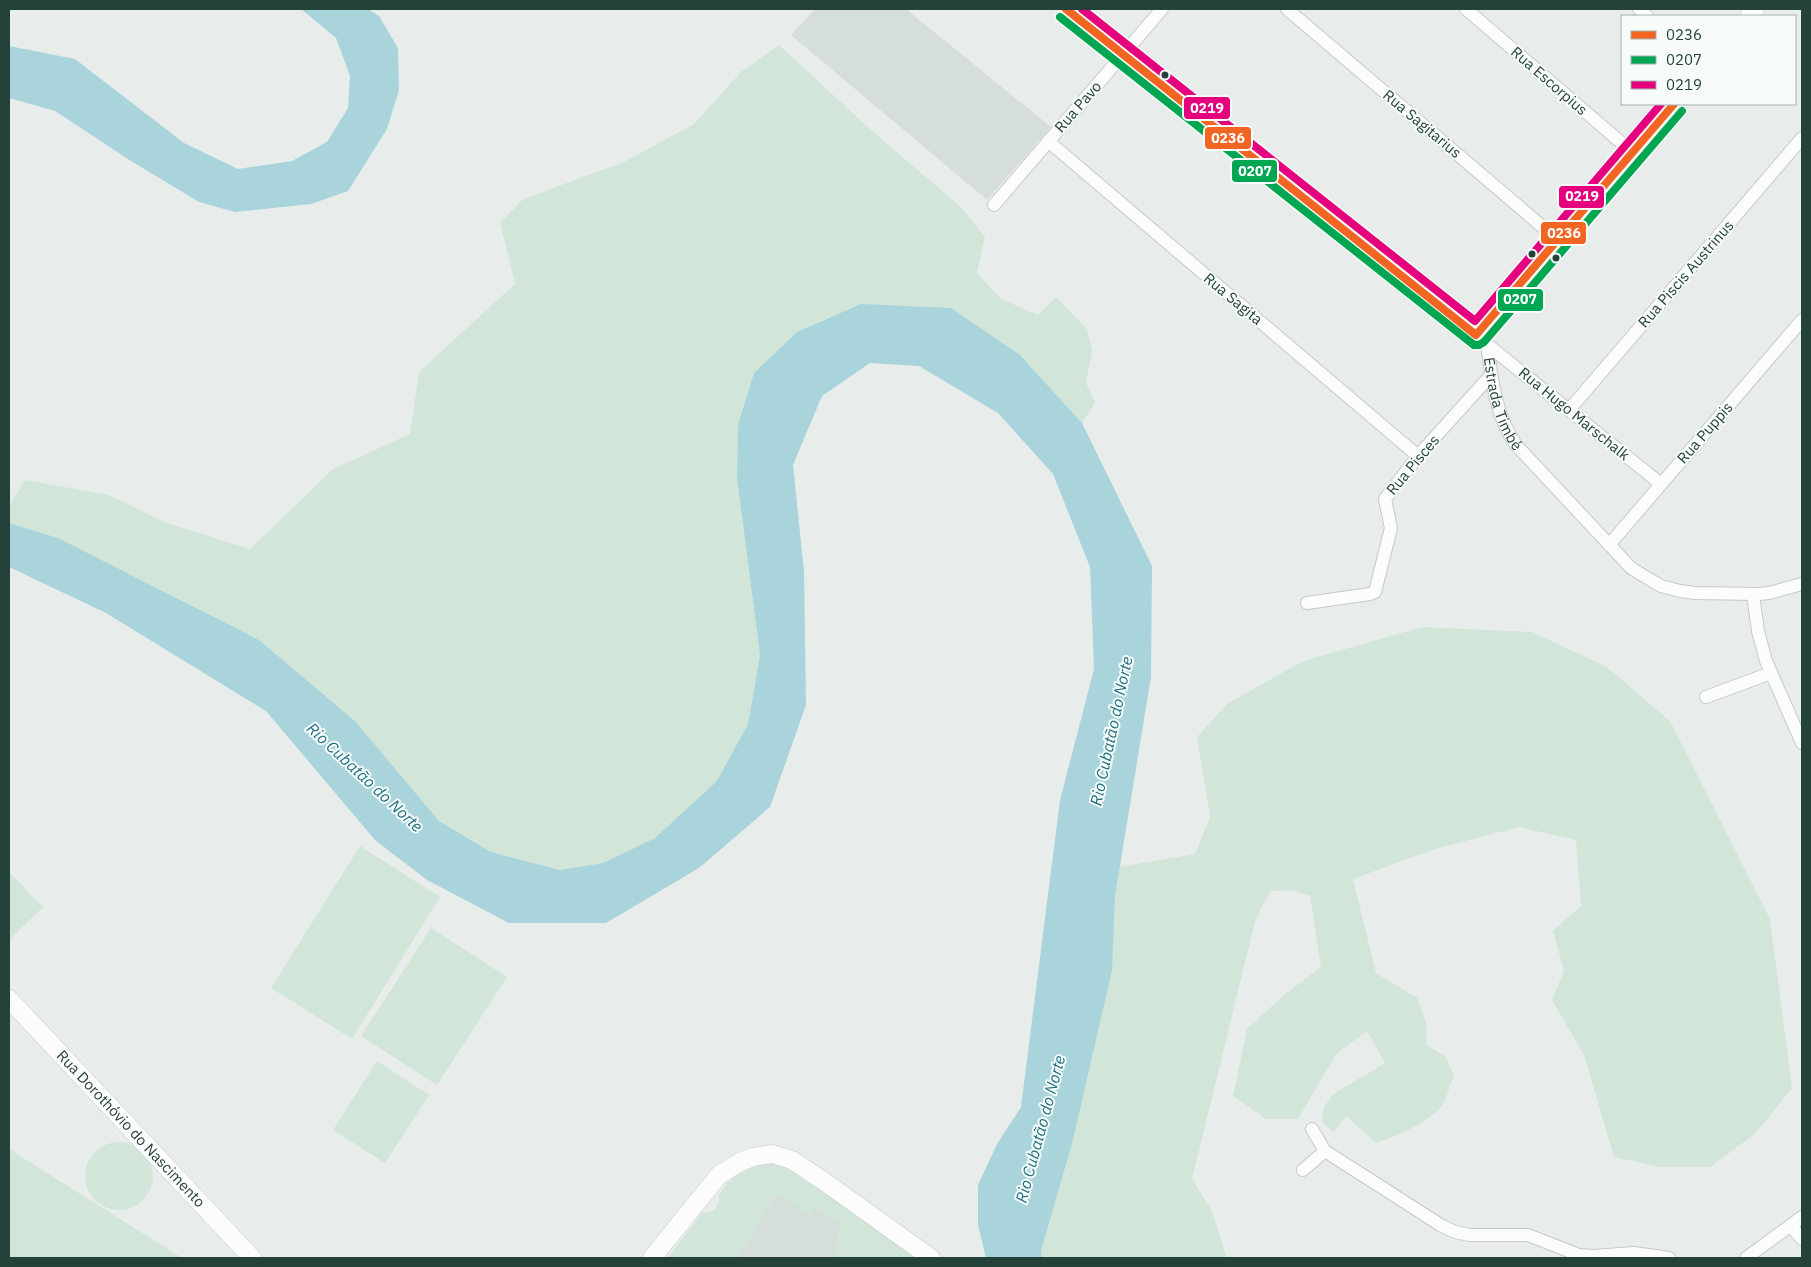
<svg xmlns="http://www.w3.org/2000/svg" width="1811" height="1267" font-family="'IBM Plex Sans',sans-serif">
<rect width="100%" height="100%" fill="#e8edeb"/>
<!-- built -->
<g fill="#d6dedb">
<polygon points="815,9 906,9 1051,127 987,200 791,35"/>
<polygon points="770,1164 789,1170 918,1258 668,1258 702,1213 714,1211 719,1203 719,1195 727,1183 737,1175"/>
</g>
<!-- green -->
<g fill="#d1e6d8">
<polygon points="779,45 871,130 960,206 985,237 977,273 1001,299 1038,315 1056,297 1087,329 1092,351 1086,383 1095,403 1082,423 1020,355 797,332 754,373 738,424 737,478 760,655 748,724 718,781 655,838 603,863 560,870 491,852 439,821 356,722 58,538 9,523 9,506 25,480 109,495 164,522 250,549 333,469 410,434 419,372 515,284 500,223 523,199 624,162 694,124 741,72"/>
<path d="M 1422,627 L 1532,632 L 1607,667 L 1670,721 L 1770,919 L 1792,1088 L 1755,1134 L 1710,1167 L 1660,1167 L 1614,1157 L 1584,1055 L 1552,1000 L 1564,971 L 1553,931 L 1581,906 L 1576,840 L 1519,827 L 1435,849 L 1353,879 L 1376,973 L 1417,998 L 1426,1022 L 1427,1045 L 1446,1057 L 1454,1076 C 1450,1084 1448,1094 1444,1102 C 1435,1120 1395,1137 1376,1143 L 1346,1116 L 1334,1133 L 1322,1122 L 1324,1107 L 1333,1094 L 1385,1063 L 1367,1031 L 1336,1054 L 1298,1119 L 1266,1119 L 1233,1096 L 1247,1029 L 1284,995 L 1321,967 L 1310,896 L 1292,890 L 1271,891 L 1262,906 L 1255,922 L 1192,1179 L 1212,1211 L 1226,1255 L 1225,1258 L 1042,1258 L 1041,1251 L 1072,1144 L 1119,867 L 1195,854 L 1210,817 L 1197,737 L 1227,704 L 1303,661 Z"/>
<polygon points="360,846 440,897 352,1039 271,988"/>
<polygon points="9,872 43,907 9,940"/>
<polygon points="431,928 507,977 437,1085 361,1036"/>
<polygon points="377,1061 429,1095 385,1163 333,1130"/>
<circle cx="119" cy="1176" r="34"/>
<polygon points="9,1149 182,1258 9,1258"/>
<polygon points="770,1164 779,1165 789,1170 871,1224 918,1258 836,1258 834,1254 841,1225 815,1207 811,1215 776,1194 738,1258 668,1258 702,1213 714,1211 719,1203 719,1195 727,1183 753,1166"/>
</g>
<!-- water -->
<g fill="#a9d4db">
<polygon points="301,9 368,9 379,16 398,48 399,90 387,129 348,191 311,204 235,212 199,202 131,161 55,111 9,98 9,46 75,59 184,143 238,169 292,161 327,142 348,108 350,76 336,38"/>
<polygon points="861,304 951,308 1020,355 1082,423 1152,566 1151,677 1115,896 1112,970 1072,1144 1041,1251 1042,1258 986,1258 978,1225 978,1185 997,1144 1021,1107 1060,800 1094,669 1090,567 1053,474 998,413 919,366 870,363 822,396 793,465 804,571 806,705 770,807 699,868 606,923 509,923 427,880 375,840 266,711 106,613 9,567 9,523 58,538 259,640 356,722 439,821 491,852 560,870 603,863 655,838 717,781 748,724 760,655 737,478 738,424 754,373 797,332"/>
</g>
<g fill="none" stroke-linecap="round" stroke-linejoin="round">
<defs>
<g id="street">
<polyline points="1287,9 1558,240"/>
<polyline points="1466,9 1632,152"/>
<polyline points="1639,9 1647,16"/>
<polyline points="1048,141 1418,456"/>
<polyline points="994,205 1162,9"/>
<polyline points="1484,342 1661,484"/>
<path id="s1" d="M 1487,344 C 1492,380 1495,415 1516,445 L 1631,568 L 1644,576 L 1661,586 L 1680,591 L 1695,593 L 1759,594 L 1769,593 L 1802,584"/>
<polyline points="1569,410 1802,138"/>
<polyline points="1609,545 1802,320"/>
<polyline points="1753,594 1758,631 1766,661 1802,743"/>
<polyline points="1307,603 1370,594 1375,592 1391,528 1385,499 1418,456 1491,375"/>
<polyline points="1706,697 1771,673"/>
<polyline points="1312,1129 1325,1151 1442,1226 1455,1232 1470,1235 1528,1235 1579,1255 1593,1256 1634,1253 1669,1258"/>
<polyline points="1303,1170 1325,1151"/>
<polyline points="1791,1226 1802,1239"/>
<polyline points="1746,1258 1802,1217"/>
</g>
<g id="secondary">
<polyline points="1066,9 1476,335 1674,104"/>
<polyline points="1749,16 1755,9"/>
<path id="s2" d="M 9,999 L 252,1258"/>
<polyline points="652,1258 719,1175 740,1162 753,1157 772,1154 792,1160 825,1182 931,1258"/>
</g>
</defs>
<!-- street casing -->
<use href="#street" stroke="#c5cac8" stroke-width="14"/>
<!-- secondary casing -->
<use href="#secondary" stroke="#c3cbc8" stroke-width="19"/>
<!-- street -->
<use href="#street" stroke="#fcfcfc" stroke-width="12"/>
<!-- secondary -->
<use href="#secondary" stroke="#fcfcfc" stroke-width="18"/>
<defs>
<polyline id="bus-1" points="1066,9 1476,335 1674,104"/>
<polyline id="bus-2" points="1060,17 1474,345 1479,345 1484,342 1682,111"/>
<polyline id="bus-3" points="1082,9 1475,321 1661,104"/>
</defs>
<!-- bus-1 casing -->
<use href="#bus-1" stroke="#f7fbf9" stroke-width="11"/>
<!-- bus-2 casing -->
<use href="#bus-2" stroke="#f7fbf9" stroke-width="11"/>
<!-- bus-3 casing -->
<use href="#bus-3" stroke="#f7fbf9" stroke-width="11"/>
<!-- bus-1 -->
<use href="#bus-1" stroke="#f26522" stroke-width="8"/>
<!-- bus-2 -->
<use href="#bus-2" stroke="#00a651" stroke-width="8"/>
<!-- bus-3 -->
<use href="#bus-3" stroke="#e5007d" stroke-width="8"/>
</g>
<!-- markers -->
<g fill="#24423a" stroke="#f7fbf9" stroke-width="2">
<circle cx="1165" cy="75" r="4.5"/>
<circle cx="1532" cy="254" r="4.5"/>
<circle cx="1556" cy="258" r="4.5"/>
</g>
<g text-anchor="middle" stroke-width="4" stroke-linejoin="round" paint-order="stroke">
<!-- street labels -->
<g font-size="15" fill="#24423a" stroke="#f7fbf9">
<text transform="translate(1549 81) rotate(41)" y="5">Rua Escorpius</text>
<text transform="translate(1078 107) rotate(-49)" y="5">Rua Pavo</text>
<text transform="translate(1422 124) rotate(40)" y="5">Rua Sagitarius</text>
<text transform="translate(1686 274) rotate(-49)" y="5">Rua Piscis Austrinus</text>
<text transform="translate(1233 299) rotate(40)" y="5">Rua Sagita</text>
<text dy="5" stroke="none"><textPath href="#s1" startOffset="62">Estrada Timbé</textPath></text>
<text transform="translate(1574 414) rotate(39)" y="5">Rua Hugo Marschalk</text>
<text transform="translate(1705 433) rotate(-49)" y="5">Rua Puppis</text>
<text transform="translate(1413 465) rotate(-50)" y="5">Rua Pisces</text>
<text dy="5" stroke="none"><textPath href="#s2" startOffset="178">Rua Dorothóvio do Nascimento</textPath></text>
</g>
<!-- water labels -->
<g font-size="16" font-style="italic" fill="#1c6f80" stroke="#f7fbf9">
<text transform="translate(1111 731) rotate(-78)" y="6">Rio Cubatão do Norte</text>
<text transform="translate(365 777) rotate(43)" y="6">Rio Cubatão do Norte</text>
<text transform="translate(1040 1129) rotate(-75)" y="6">Rio Cubatão do Norte</text>
</g>
</g>
<g stroke="#f7fbf9" stroke-width="2">
<rect x="1183" y="96" width="48" height="24" rx="5" fill="#e5007d"/>
<rect x="1204" y="126" width="48" height="24" rx="5" fill="#f26522"/>
<rect x="1231" y="159" width="47" height="24" rx="5" fill="#00a651"/>
<rect x="1558" y="185" width="47" height="24" rx="5" fill="#e5007d"/>
<rect x="1540" y="221" width="47" height="24" rx="5" fill="#f26522"/>
<rect x="1497" y="288" width="47" height="24" rx="5" fill="#00a651"/>
</g>
<g font-size="14" text-anchor="middle" font-weight="bold" fill="#fff">
<text x="1207" y="113">0219</text>
<text x="1228" y="143">0236</text>
<text x="1255" y="176">0207</text>
<text x="1582" y="201">0219</text>
<text x="1564" y="238">0236</text>
<text x="1520" y="304">0207</text>
</g>
<!-- border -->
<rect width="1811" height="1267" fill="none" stroke="#24423a" stroke-width="20"/>
<!-- legend -->
<rect x="1621" y="15" width="175" height="90" fill="#f7fbf9" stroke="#a3b1ad"/>
<rect x="1631" y="31" width="25" height="8" fill="#f26522" stroke="#a3b1ad"/>
<text x="1666" y="40" font-size="15" fill="#24423a">0236</text>
<rect x="1631" y="56" width="25" height="8" fill="#00a651" stroke="#a3b1ad"/>
<text x="1666" y="65" font-size="15" fill="#24423a">0207</text>
<rect x="1631" y="81" width="25" height="8" fill="#e5007d" stroke="#a3b1ad"/>
<text x="1666" y="90" font-size="15" fill="#24423a">0219</text>
</svg>
